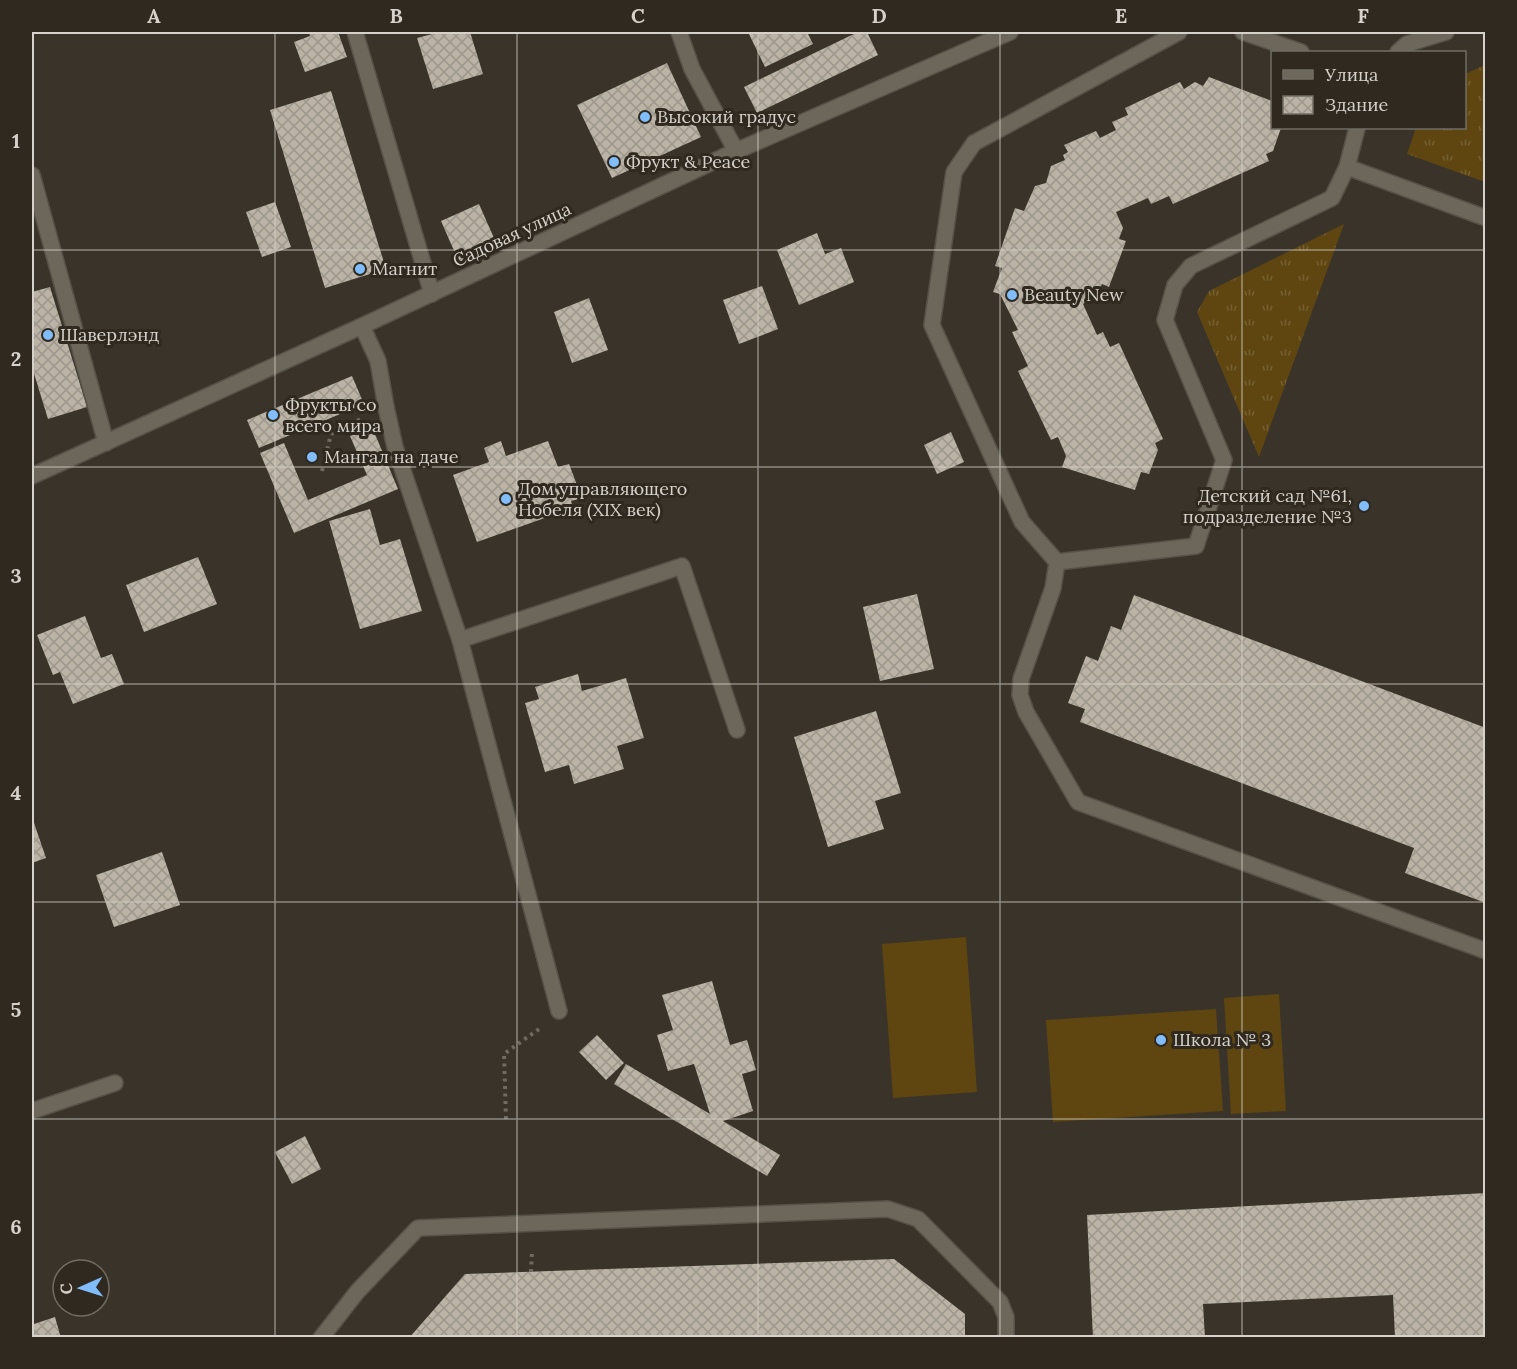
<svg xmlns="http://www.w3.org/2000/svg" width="1517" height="1369" font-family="Lora,serif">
<defs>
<pattern id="grass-tufts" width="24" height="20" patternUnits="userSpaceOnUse" patternTransform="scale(1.5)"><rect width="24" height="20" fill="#5f4611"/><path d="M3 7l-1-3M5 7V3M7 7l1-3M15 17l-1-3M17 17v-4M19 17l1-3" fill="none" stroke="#756032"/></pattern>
<pattern id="building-cross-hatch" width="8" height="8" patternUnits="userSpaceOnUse" patternTransform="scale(1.5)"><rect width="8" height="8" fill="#bab3a6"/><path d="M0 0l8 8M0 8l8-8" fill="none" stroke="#9c968c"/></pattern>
</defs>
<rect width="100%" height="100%" fill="#393329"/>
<!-- grass -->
<g fill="url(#grass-tufts)">
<polygon points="1485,65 1485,182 1407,154 1416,128 1464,128 1465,74"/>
<polygon points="1344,224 1259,457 1197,312 1209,291"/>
</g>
<!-- pitch -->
<g fill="#5f4611">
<polygon points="966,937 977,1092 893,1098 882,944"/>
<polygon points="1279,994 1286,1111 1231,1114 1224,998"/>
<polygon points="1216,1009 1223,1111 1053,1122 1046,1020"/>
</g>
<!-- building -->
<g fill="url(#building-cross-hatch)">
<polygon points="309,32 338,32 347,57 305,72 294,42 310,36"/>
<polygon points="440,32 470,32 483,74 433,89 417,38"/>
<polygon points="748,32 807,32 813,44 765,67"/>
<polygon points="858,32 867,32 878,55 757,113 744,87"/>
<polygon points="667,63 701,137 612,178 577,105"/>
<polygon points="1209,77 1272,101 1272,128 1281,128 1273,151 1266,154 1269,161 1173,204 1169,196 1151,204 1148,198 1116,212 1123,228 1119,239 1126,241 1109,287 1102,284 1097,296 1083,304 1097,335 1103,332 1110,347 1119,343 1163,439 1155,443 1158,450 1149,474 1141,472 1135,490 1062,467 1066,456 1058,437 1051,440 1018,371 1028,366 1012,332 1018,330 1000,294 993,292 1002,268 995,266 1015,208 1024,211 1035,186 1046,183 1051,166 1065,160 1063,155 1068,152 1064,145 1096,131 1100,138 1116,130 1112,122 1128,115 1125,108 1180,82 1184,89 1195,82 1203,86"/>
<polygon points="331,91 386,269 325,288 270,110"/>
<polygon points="275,202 291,247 262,257 246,212"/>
<polygon points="479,204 497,245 459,262 441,221"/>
<polygon points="817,233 825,254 841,248 854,282 799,305 777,250"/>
<polygon points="762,286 778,329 739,344 723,300"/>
<polygon points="50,287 87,407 48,419 32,367 32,292"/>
<polygon points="589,298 608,350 572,363 554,312"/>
<polygon points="352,376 364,404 259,448 247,420"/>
<polygon points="372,427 398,489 294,533 260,453 284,443 308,500 367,475 350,436"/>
<polygon points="951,432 964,462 937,474 924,445"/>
<polygon points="501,441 506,456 548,441 558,467 569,464 582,498 571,501 573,508 477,542 453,475 489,462 484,448"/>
<polygon points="370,509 380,545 400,539 422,611 360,629 329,521"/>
<polygon points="198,557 217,604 144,632 126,585"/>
<polygon points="917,594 934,669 880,681 863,607"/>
<polygon points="1134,595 1486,728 1486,903 1405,873 1414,848 1080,722 1085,709 1068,703 1086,656 1098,661 1111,626 1121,630"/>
<polygon points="85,616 101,658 112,654 124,684 73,704 60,672 53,675 37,635"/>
<polygon points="578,674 582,691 626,678 644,738 617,746 624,769 574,784 569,765 545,772 525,703 539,699 535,687"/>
<polygon points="876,711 901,793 875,801 884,829 828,847 794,737"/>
<polygon points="32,817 46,858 32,863"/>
<polygon points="162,852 180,905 114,927 96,875"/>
<polygon points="712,981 730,1045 747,1040 756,1070 742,1074 753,1111 723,1121 780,1155 767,1176 614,1084 626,1064 710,1114 694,1064 668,1071 657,1035 673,1030 662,995"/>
<polygon points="597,1035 624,1063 606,1080 579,1052"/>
<polygon points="305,1136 321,1169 292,1184 275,1152"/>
<polygon points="1486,1193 1486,1338 1395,1338 1393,1295 1203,1304 1205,1338 1093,1338 1087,1215"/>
<polygon points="894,1259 965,1314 965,1338 409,1338 465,1274"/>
<polygon points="55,1317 61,1338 32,1338 32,1319 34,1324"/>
</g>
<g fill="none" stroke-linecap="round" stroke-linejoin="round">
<defs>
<g id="service">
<polyline points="355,32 432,294"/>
<polyline points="679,32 692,69 736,151"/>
<polyline points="1243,32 1301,52"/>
<polyline points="1398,52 1407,44 1446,32"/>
<polyline points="1347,167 1486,218"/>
<polyline points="32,175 106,443"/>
<polyline points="362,326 378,361 386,407 395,447 460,640 559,1011"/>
<polyline points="1057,562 1053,588 1021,679 1020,695 1026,712 1078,802 1486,951"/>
<polyline points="1057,562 1022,522 932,325 954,172 974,143 1179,32"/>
<polyline points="1057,562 1196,546 1224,460 1165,320 1175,285 1191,266 1332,198 1347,167 1357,128"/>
<polyline points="460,640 682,566 737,730"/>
<polyline points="32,1111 115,1083"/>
<polyline points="321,1338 357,1292 418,1228 888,1209 918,1219 1000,1302 1006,1317 1006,1338"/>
</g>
<polyline id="minor" points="32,476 362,326 736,151 1010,32"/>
</defs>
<!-- service casing -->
<use href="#service" stroke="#575249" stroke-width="18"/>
<!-- minor casing -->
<use href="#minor" stroke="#575249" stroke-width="18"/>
<!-- path -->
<g stroke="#706b62" stroke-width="4" stroke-dasharray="3 4.5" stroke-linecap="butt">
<polyline points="322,471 331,434 361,419"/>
<polyline points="506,1119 504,1054 539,1029"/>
<polyline points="531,1272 532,1252"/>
</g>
<!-- service -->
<use href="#service" stroke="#6d675b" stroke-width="15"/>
<!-- minor -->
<use href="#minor" stroke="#6d675b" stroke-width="15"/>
</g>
<!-- grid -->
<path fill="none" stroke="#d6d2cb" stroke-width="1.5" stroke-opacity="0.55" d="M 275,32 L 275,1338M 517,32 L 517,1338M 758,32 L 758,1338M 1000,32 L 1000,1338M 1242,32 L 1242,1338M 32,250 L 1486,250M 32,467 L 1486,467M 32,684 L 1486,684M 32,902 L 1486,902M 32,1119 L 1486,1119"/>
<!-- markers -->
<g fill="#80bdfa" stroke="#2f291f" stroke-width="2">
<circle cx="645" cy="117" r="6"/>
<circle cx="614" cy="162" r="6"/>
<circle cx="360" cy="269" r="6"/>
<circle cx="1012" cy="295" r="6"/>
<circle cx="48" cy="335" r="6"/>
<circle cx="273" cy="415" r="6"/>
<circle cx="312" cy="457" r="6"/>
<circle cx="506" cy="499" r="6"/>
<circle cx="1364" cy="506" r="6"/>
<circle cx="1161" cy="1040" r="6"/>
</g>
<g text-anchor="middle" stroke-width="6" stroke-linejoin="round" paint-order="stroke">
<!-- poi labels -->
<g font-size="18" fill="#d6d2cb" stroke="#2f291f" text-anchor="start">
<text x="657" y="123">Высокий градус</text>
<text x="626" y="168">Фрукт &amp; Peace</text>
<text x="372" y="275">Магнит</text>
<text x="1024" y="301">Beauty New</text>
<text x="60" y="341">Шаверлэнд</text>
<text x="285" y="411">Фрукты со<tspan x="285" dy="21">всего мира</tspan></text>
<text x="324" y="463">Мангал на даче</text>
<text x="518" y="495">Дом управляющего<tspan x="518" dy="21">Нобеля (XIX век)</tspan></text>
<text x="1352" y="502" text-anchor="end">Детский сад №61,<tspan x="1352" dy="21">подразделение №3</tspan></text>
<text x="1173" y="1046">Школа № 3</text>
</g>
<!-- street labels -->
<g font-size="18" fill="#d6d2cb" stroke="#2f291f">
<text transform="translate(512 235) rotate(-25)" y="6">Садовая улица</text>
</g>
</g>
<!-- border -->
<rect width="1517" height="1369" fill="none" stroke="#2f291f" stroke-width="66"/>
<!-- legend -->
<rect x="1271" y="51" width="195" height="78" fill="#2f291f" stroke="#726d64" stroke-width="1.5"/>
<rect x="1283" y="70" width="30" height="9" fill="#6d675b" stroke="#726d64" stroke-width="1.5"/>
<text x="1325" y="81" font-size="18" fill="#d6d2cb">Улица</text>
<rect x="1283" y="96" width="30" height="18" fill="url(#building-cross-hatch)" stroke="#726d64" stroke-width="1.5"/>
<text x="1325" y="111" font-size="18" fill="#d6d2cb">Здание</text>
<!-- north arrow -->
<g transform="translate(81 1288) rotate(267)"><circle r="28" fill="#2f291f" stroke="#726d64" stroke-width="1.5"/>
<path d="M0-4.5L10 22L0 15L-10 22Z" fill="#80bdfa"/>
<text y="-9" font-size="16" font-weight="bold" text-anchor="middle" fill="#d6d2cb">С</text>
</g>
<rect x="33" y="33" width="1451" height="1303" fill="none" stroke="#d6d2cb" stroke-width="2"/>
<g font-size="20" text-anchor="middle" font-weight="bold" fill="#d6d2cb">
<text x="154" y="23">A</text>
<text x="396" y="23">B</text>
<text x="638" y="23">C</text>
<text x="879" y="23">D</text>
<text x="1121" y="23">E</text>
<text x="1363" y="23">F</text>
<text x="16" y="148">1</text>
<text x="16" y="366">2</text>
<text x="16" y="583">3</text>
<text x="16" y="800">4</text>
<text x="16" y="1017">5</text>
<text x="16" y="1234">6</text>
</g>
</svg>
